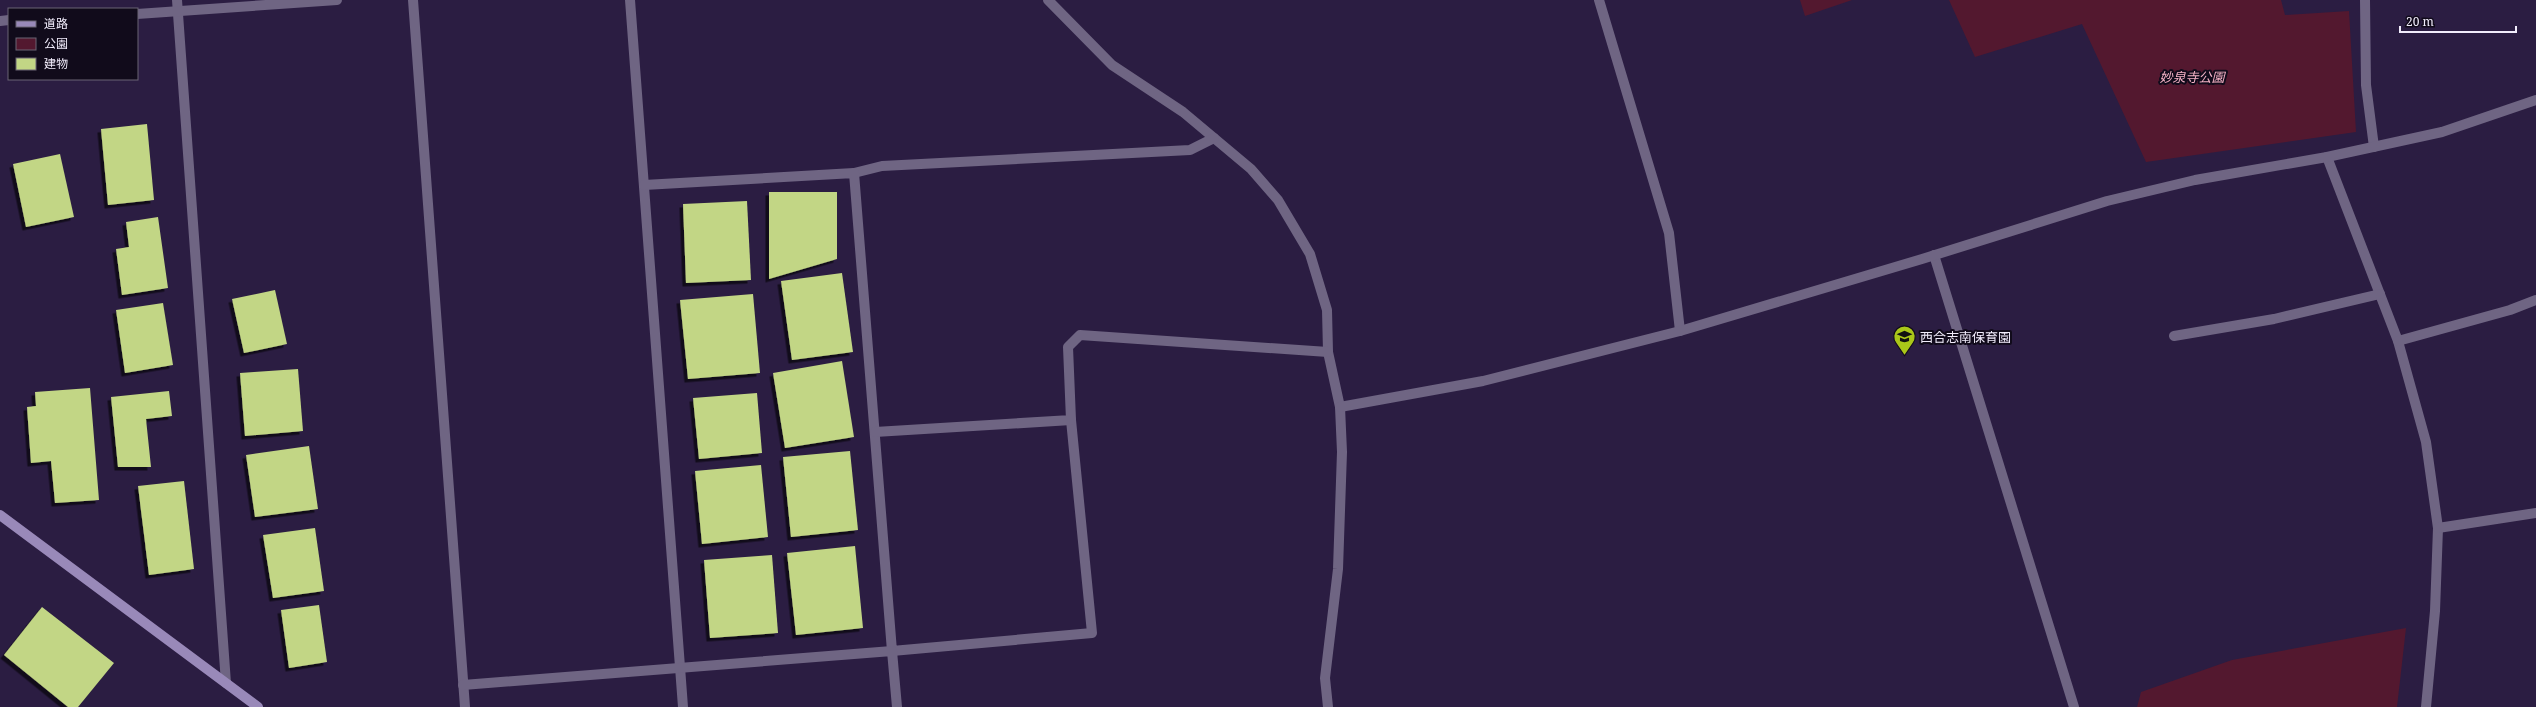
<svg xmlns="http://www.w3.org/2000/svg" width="2536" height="707" font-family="'Noto Serif','Noto Sans JP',serif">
<defs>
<filter id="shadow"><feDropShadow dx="-3.5" dy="3.5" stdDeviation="0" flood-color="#0009"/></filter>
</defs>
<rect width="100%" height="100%" fill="#2b1d42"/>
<!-- green -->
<g fill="#53182f">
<polygon points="1800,0 1852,0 1805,16"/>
<polygon points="1949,0 2281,0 2285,15 2349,11 2356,132 2146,162 2082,24 1975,57"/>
<polygon points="2406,628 2397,707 2137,707 2141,692 2232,660"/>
</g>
<!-- building -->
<g fill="#c2d685" filter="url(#shadow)">
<polygon points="147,124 154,200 108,205 101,129"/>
<polygon points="60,154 74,217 26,227 13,164"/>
<polygon points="769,192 837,192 837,259 769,279"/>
<polygon points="747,201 751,280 686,283 683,204"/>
<polygon points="158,217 168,288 122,295 116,249 129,247 126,222"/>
<polygon points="842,273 853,352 792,360 781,281"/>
<polygon points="275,290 287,344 244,353 232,299"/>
<polygon points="753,294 760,373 688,379 680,300"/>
<polygon points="163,303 173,365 125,373 116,310"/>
<polygon points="842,361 854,437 785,448 773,373"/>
<polygon points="298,369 303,431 245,436 240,373"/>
<polygon points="90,388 99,500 55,503 51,461 31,463 27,407 36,406 35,392"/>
<polygon points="169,391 172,416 146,419 151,467 118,467 111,397"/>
<polygon points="757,393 762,453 699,459 693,398"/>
<polygon points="309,446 318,509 255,517 246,455"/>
<polygon points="850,451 858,530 791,537 783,457"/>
<polygon points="761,465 768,537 702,544 695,471"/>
<polygon points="184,481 194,569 149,575 138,486"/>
<polygon points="315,528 324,591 273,598 263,535"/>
<polygon points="855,546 863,628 796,635 787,553"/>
<polygon points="772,555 778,633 710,638 704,560"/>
<polygon points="319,605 327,662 289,668 281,610"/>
<polygon points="42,607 114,663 78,707 68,707 4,655"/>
</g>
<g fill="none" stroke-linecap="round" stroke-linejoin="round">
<!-- street -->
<g stroke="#6f6583" stroke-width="10">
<polyline points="177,0 226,683"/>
<polyline points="413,0 465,707"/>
<polyline points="630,0 683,707"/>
<polyline points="1048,0 1112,65 1183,112 1251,169 1278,200 1310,254 1327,310 1328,352 1340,407 1342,452 1338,569 1325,678 1328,707"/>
<polyline points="1599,0 1669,233 1680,331"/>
<polyline points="2365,0 2366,85 2374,147"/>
<polyline points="137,14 337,0"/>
<polyline points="0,21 9,20"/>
<polyline points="2327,157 2398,341 2426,442 2438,528 2435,611 2426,707"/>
<polyline points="854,173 882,166 1190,150 1214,138"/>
<polyline points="644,185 854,173 892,651 1092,633 1071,420"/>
<polyline points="1934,255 2074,707"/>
<polyline points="2174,336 2274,319 2380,294"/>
<polyline points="2398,341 2510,310 2536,300"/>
<polyline points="1340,407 1483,381 1680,331 1922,259 2107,201 2195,180 2327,157 2442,132 2536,100"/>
<polyline points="875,432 1071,420 1068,347 1080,335 1328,352"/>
<polyline points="2438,528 2536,513"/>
<polyline points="463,685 892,651 897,707"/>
</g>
<!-- secondary -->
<polyline stroke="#9989b9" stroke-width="10" points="0,515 258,707"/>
</g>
<!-- icons -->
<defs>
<symbol id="school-pin" viewBox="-11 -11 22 30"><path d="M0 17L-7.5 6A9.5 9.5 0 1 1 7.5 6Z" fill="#aac719" stroke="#110b1b"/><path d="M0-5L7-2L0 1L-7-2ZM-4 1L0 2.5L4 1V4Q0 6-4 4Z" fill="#111"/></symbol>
</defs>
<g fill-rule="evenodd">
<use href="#school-pin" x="1892" y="324" width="25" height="34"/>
</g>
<g text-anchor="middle" stroke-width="4" stroke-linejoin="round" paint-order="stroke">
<!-- park labels -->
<g font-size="13" font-style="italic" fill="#f4b1c5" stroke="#110b1b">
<text x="2192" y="82">妙泉寺公園</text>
</g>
<!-- poi labels -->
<g font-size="13" fill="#f1ecfb" stroke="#110b1b" text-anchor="start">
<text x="1920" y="342">西合志南保育園</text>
</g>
</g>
<!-- legend -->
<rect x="8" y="8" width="130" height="72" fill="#110b1b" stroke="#6b6575"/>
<rect x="16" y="21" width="20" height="6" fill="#9989b9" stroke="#6b6575"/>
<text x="44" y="28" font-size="12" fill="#f1ecfb">道路</text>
<rect x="16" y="38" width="20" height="12" fill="#53182f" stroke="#6b6575"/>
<text x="44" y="48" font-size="12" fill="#f1ecfb">公園</text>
<rect x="16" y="58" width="20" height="12" fill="#c2d685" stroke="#6b6575"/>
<text x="44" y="68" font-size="12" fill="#f1ecfb">建物</text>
<!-- scale -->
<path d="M2400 26v6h116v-6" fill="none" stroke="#f1ecfb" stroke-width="2"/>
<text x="2406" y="26" font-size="12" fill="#f1ecfb" stroke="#110b1b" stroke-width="3" paint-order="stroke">20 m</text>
</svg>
